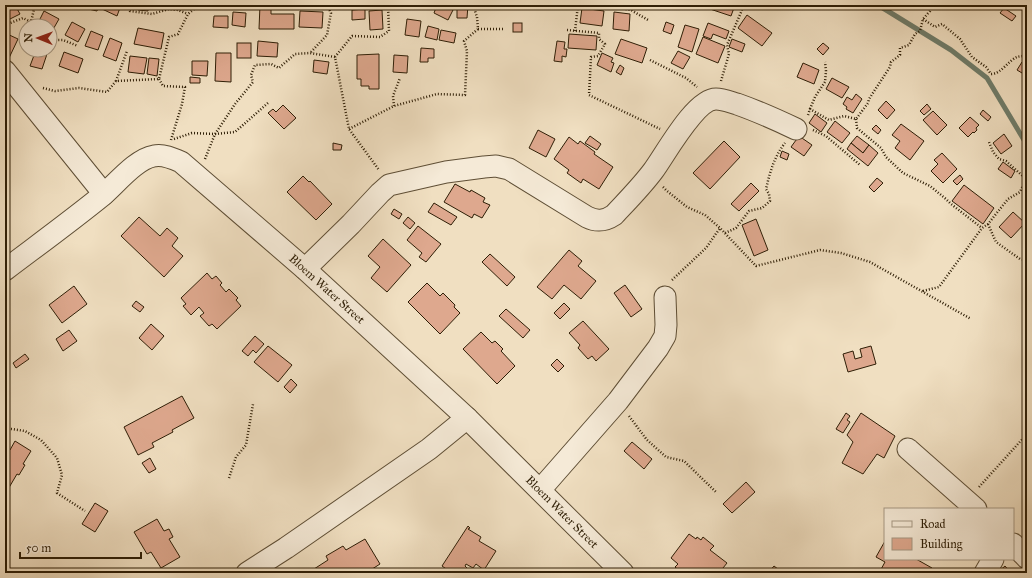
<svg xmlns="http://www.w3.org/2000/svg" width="1032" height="578" font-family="'IM FELL Great Primer',serif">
<rect width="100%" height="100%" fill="#f0dfc1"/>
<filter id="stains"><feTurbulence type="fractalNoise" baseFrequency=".005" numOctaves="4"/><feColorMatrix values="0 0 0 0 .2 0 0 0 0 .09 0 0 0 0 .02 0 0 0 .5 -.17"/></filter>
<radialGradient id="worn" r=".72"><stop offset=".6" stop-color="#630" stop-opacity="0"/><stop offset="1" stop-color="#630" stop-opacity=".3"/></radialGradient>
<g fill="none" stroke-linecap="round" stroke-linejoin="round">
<!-- stream -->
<polyline stroke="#6f7d6b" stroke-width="5" points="878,5 951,50 987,78 1027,145"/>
</g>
<!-- building -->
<g fill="#dea88e" stroke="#2e1e06">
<polygon points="5,5 15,5 20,14 6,21"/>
<polygon points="84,5 99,5 97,11 84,8"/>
<polygon points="104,5 121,5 117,16 102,9"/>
<polygon points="139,5 148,5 148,11 138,10"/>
<polygon points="260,5 271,5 271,14 294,14 294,29 259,29"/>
<polygon points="437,5 443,5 453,10 448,20 434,13"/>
<polygon points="457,5 468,5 467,18 457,18"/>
<polygon points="704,5 735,5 731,16 704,7"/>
<polygon points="1016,5 1027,5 1027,13"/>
<polygon points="582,8 604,11 602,26 580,23"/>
<polygon points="1004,8 1016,16 1012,21 1000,13"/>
<polygon points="365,9 365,19 352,20 352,10"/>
<polygon points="382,10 383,29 370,30 369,11"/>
<polygon points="44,11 59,19 51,33 50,26 39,26 37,25"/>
<polygon points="300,11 323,12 322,28 299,27"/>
<polygon points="233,12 246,13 245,27 232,25"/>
<polygon points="614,12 630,14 629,31 613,29"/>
<polygon points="747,15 772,33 762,46 738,28"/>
<polygon points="214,16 228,16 228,28 213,27"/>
<polygon points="407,19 421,21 419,37 405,35"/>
<polygon points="72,22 85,29 78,42 65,35"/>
<polygon points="666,22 674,25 671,34 663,31"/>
<rect x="513" y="23" width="9" height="9"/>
<polygon points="708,23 729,31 726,39 713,34 711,39 703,36"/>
<polygon points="685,25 699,29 692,52 678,47"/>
<polygon points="428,26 439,29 437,40 425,37"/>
<polygon points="138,28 164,33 161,49 134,44"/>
<polygon points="441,30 456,33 454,43 439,40"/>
<polygon points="91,31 103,36 98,50 85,46"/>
<polygon points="5,33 18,39 9,58 5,56"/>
<polygon points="569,34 597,36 596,50 568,48"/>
<polygon points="703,37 725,46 718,63 696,54"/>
<polygon points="110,38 122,43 116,61 103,56"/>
<polygon points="621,39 647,48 642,63 615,54"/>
<polygon points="732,39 745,44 742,52 729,47"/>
<polygon points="258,41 278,43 277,57 257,56"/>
<polygon points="557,41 565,42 564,49 567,49 566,57 562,56 562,62 554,61"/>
<rect x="237" y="43" width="14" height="15"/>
<polygon points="823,43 829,48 823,55 817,49"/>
<polygon points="421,48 434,49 434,58 428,58 428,62 420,62"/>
<polygon points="36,50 48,51 42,69 30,66"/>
<polygon points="678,51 690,57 683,69 671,63"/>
<polygon points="64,52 83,59 78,73 59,66"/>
<polygon points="216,53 231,53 231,82 215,81"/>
<polygon points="602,53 613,58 611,62 614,63 611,72 597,65"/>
<polygon points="379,54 379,89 369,89 369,86 361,86 361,79 357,79 357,55"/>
<polygon points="394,55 408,56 407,73 393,72"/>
<polygon points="130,56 147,58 144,74 128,72"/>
<polygon points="149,58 159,59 157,76 147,74"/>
<polygon points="314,60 329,62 327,74 313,72"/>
<polygon points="192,61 208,61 207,76 192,75"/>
<polygon points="1022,62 1027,65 1027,76 1017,70"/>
<polygon points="803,63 819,70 814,84 797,77"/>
<polygon points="620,65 624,68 621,75 616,72"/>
<polygon points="190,77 200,78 200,83 190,83"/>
<polygon points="832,78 849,87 842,98 826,89"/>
<polygon points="856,94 862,99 853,113 846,109 847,107 843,104 847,97 852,100"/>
<polygon points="886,101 895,110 887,119 878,110"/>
<polygon points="927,104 931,109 924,115 920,111"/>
<polygon points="283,105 296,118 284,129 268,113 273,109 276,112"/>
<polygon points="983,110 991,117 988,121 980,114"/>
<polygon points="933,111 947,125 937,135 923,120"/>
<polygon points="815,114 827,123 821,132 809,123"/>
<polygon points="970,117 979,125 976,128 977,130 974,133 973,132 968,137 959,128"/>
<polygon points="835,121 850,133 842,143 827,132"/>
<polygon points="901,124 924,141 910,160 895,148 900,141 892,135"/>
<polygon points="876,125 881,130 878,134 872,129"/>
<polygon points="538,130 555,139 546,157 529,148"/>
<polygon points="1004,134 1012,146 1001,154 993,143"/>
<polygon points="590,136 601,144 597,150 585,143"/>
<polygon points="799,136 812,145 804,156 791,147"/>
<polygon points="857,136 869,145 863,153 851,143"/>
<polygon points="569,137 578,144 580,141 595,152 594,154 613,167 599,189 583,179 581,183 567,173 569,170 554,159"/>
<polygon points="724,141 740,157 710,189 693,173"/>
<polygon points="333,143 342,145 341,150 333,150"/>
<polygon points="851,143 863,153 869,145 878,153 868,166 847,149"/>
<polygon points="782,151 789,154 787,160 780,157"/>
<polygon points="942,153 957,169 943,183 931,171 938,164 934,160"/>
<polygon points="1003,162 1015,171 1011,178 998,169"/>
<polygon points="960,175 963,179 957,185 953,181"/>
<polygon points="303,176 309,182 310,181 332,204 316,220 287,192"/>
<polygon points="877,178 883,183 874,192 869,187"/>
<polygon points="751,183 759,191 739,211 731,204"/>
<polygon points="455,184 470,192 471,190 485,198 483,202 490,205 482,218 474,214 472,218 444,202"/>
<polygon points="964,185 994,208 983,224 952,201"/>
<polygon points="434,203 457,217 451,225 428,212"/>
<polygon points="394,209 402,214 399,219 391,214"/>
<polygon points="1013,212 1025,223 1011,238 999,227"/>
<polygon points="139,217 160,236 167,228 178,238 172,246 183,256 164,277 121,236"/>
<polygon points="408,217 415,223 410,229 403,223"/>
<polygon points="756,219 768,250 754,256 742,225"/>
<polygon points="418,226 441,244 426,262 419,257 422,253 407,240"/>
<polygon points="383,239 411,265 387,292 371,278 380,267 368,256"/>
<polygon points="569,250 582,261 578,266 596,281 581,299 564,285 552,299 537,287"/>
<polygon points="490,254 515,277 507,286 482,262"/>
<polygon points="207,273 212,279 216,276 222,283 220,285 226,292 229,289 238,298 236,300 241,306 217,329 212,324 209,326 200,316 204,313 199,307 191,315 183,306 186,304 181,298"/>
<polygon points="427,283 440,296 443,293 455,305 454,307 460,313 440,334 408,302"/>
<polygon points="625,285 642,309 631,317 614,293"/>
<polygon points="74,286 87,304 62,323 49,305"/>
<polygon points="136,301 144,307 140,312 132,306"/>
<polygon points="564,303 570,309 560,319 554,313"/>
<polygon points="506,309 530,330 523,338 499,316"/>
<polygon points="583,321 609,349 596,361 592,356 588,359 578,348 580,345 569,333"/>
<polygon points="151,324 164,336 152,350 139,338"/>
<polygon points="69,330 77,341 63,351 56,339"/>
<polygon points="481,332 492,343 495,341 503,349 501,351 515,366 497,384 463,349"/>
<polygon points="255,336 264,344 256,353 253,350 248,356 242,351"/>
<polygon points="268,346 292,365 278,382 254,362"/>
<polygon points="871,346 876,364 848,372 843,354 853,351 855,359 862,357 860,349"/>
<polygon points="25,354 29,359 16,368 13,363"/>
<polygon points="557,359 564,366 558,372 551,365"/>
<polygon points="291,379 297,385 290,393 284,387"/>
<polygon points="182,396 194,418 172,430 173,432 152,443 154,447 138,455 124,427"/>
<polygon points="846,413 850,416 847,420 850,422 843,433 836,429"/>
<polygon points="861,413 895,436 884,458 877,454 863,474 842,463 853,442 847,435"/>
<polygon points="15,441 31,451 23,464 25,465 19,475 17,474 7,491 5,490 5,447 10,450"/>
<polygon points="632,442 652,459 644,469 624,451"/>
<polygon points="150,458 156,469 149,473 142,463"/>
<polygon points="746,482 755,492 732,513 723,504"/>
<polygon points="95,503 108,511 95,532 82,524"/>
<polygon points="157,519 164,531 169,529 173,537 169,539 180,557 161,568 151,552 147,554 134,532"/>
<polygon points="468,526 470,528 468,529 481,537 479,541 496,551 484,570 476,564 473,568 466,564 465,566 468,569 466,573 452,573 442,566"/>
<polygon points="689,534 696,539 697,537 701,540 703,537 714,546 710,550 727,563 719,573 682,573 675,567 678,564 671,558"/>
<polygon points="365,539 380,564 366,573 316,573 314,569 328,560 326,556 343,546 346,550"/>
<polygon points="885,541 885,559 916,559 932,568 930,573 879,573 885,562 876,557"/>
<polygon points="774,566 783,573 768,573"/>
<polygon points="1005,566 1011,573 997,573"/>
</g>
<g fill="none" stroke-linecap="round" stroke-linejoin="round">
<defs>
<g id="minor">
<polyline points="5,71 104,194"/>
<path d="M 305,269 L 351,224 L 380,193 L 389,185 L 446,172 L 484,167 L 496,166 L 509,169 L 587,217 C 597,222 605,221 614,215 C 627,201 641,187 653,171 C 665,155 695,99 716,99 C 723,99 730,102 737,104 C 757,111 777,120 796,129"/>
<path d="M 5,270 C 38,245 71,221 103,195 C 117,183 136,159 154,156 C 163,154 172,158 181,162 L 305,269 L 467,418 L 623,573"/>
<polyline points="908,449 976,509"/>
<polyline points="540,490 618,401 658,348 665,336 666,325 665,297"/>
<polyline points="1013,544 1027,558"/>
<polyline points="247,573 286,548 429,449 467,418"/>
<polyline points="985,573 993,559"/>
</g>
</defs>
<!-- minor casing -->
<use href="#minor" stroke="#5e4e35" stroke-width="23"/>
<!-- path -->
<g stroke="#2e1e06" stroke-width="2.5" stroke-dasharray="1 2" stroke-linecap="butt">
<polyline points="128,5 130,11 152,14 169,9 178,10 188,14"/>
<polyline points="602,5 631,10 648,20"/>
<polyline points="997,9 1002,5"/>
<path d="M 923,19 L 935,27 L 942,24 L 960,39 L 972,57 L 986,67 L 991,74 C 1001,74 1008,61 1017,57 C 1020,56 1024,56 1027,56"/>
<polyline points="31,22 33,26"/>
<polyline points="5,25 23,18 31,22 35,5"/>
<polyline points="478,29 504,29"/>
<polyline points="567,30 599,33 599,39 605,44 598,56 591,57 589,95 660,129"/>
<polyline points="575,31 578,5"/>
<polyline points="50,37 56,40 63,40 78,46"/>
<polyline points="311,52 327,35 331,13 327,5"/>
<polyline points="335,57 352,36 380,37 389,31 388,5"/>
<polyline points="650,60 686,78 697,87"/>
<polyline points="159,79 163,86 185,87 182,104 171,140"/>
<polyline points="116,81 127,51"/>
<polyline points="721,81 729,54 727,45 742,10"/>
<polyline points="43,88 55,91 79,88 107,92 116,81 159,79 169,37 178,34 188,14 199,5"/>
<polyline points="394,106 393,96 400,78"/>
<polyline points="810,109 815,97 825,82 826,71 825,62"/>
<polyline points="808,115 810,109 829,120 844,116 856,119 868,103 869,99 890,67 891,62 900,55 900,48 909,45 915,34 920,31 923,19 930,11 932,5"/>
<polyline points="856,119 857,128 881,148 886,157 903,173 930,186 946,199 951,204 982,228"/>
<polyline points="349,129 394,106 437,94 465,95 467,51 464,41 478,29 477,17 473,5"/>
<polyline points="813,130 826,136 860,165"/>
<polyline points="174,139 192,133 215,134 235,132 268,103"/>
<polyline points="205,159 215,134 235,104 253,82 251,75 255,65 271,64 279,68 295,54 310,53 335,57 349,129 379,170"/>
<polyline points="663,187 667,191 687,207 705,215 720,228 756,266 820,250 841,253 870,262 971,319"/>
<polyline points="988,224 996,242 1020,259 1027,260"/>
<path d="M 725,233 L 736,228 L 749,211 L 762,208 L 770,201 L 769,194 L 766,189 C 770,172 774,157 785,143"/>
<polyline points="672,280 706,248 720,228"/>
<polyline points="923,291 939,287 982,228 988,224 1008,199 1020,192 1026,179 1006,161 999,159 993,152 989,142"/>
<polyline points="629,416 647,440 666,457 684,461 717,493"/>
<polyline points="5,428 25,431 41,440 57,458 62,475 57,493 85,511"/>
<polyline points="229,478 236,457 246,445 253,404"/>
<polyline points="979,487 1027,434"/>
</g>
<!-- minor -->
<use href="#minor" stroke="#f5ead7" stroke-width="21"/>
</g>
<g text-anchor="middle" stroke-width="3" stroke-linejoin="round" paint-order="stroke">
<!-- street labels -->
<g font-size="12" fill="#2e1e06" stroke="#f5ead7">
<text transform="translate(327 289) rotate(42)" y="4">Bloem Water Street</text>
<text transform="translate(562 512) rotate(45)" y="4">Bloem Water Street</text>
</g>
</g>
<!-- margin -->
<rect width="1032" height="578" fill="none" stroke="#f0dfc1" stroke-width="20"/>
<rect x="6" y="6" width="1020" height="566" fill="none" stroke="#2e1e06" stroke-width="2"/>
<rect x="10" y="10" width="1012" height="558" fill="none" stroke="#2e1e06"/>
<!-- legend -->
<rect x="884" y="508" width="130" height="52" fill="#f5ead7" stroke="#a59883"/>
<rect x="892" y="521" width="20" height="6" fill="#f5ead7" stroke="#a59883"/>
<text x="920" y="528" font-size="12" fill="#2e1e06">Road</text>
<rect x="892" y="538" width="20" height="12" fill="#dea88e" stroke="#a59883"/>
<text x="920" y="548" font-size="12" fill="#2e1e06">Building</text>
<!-- north arrow -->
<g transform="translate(38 38) rotate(271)"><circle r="19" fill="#f5ead7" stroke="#a59883"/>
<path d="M0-3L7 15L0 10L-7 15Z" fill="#8f2418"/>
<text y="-6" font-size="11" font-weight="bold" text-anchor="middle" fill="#2e1e06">N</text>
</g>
<!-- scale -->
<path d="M20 552v6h121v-6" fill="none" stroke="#2e1e06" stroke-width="2"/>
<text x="26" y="552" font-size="12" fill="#2e1e06" stroke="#f5ead7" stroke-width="3" paint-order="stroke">50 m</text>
<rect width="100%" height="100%" filter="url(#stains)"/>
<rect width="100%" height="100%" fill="url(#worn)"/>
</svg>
